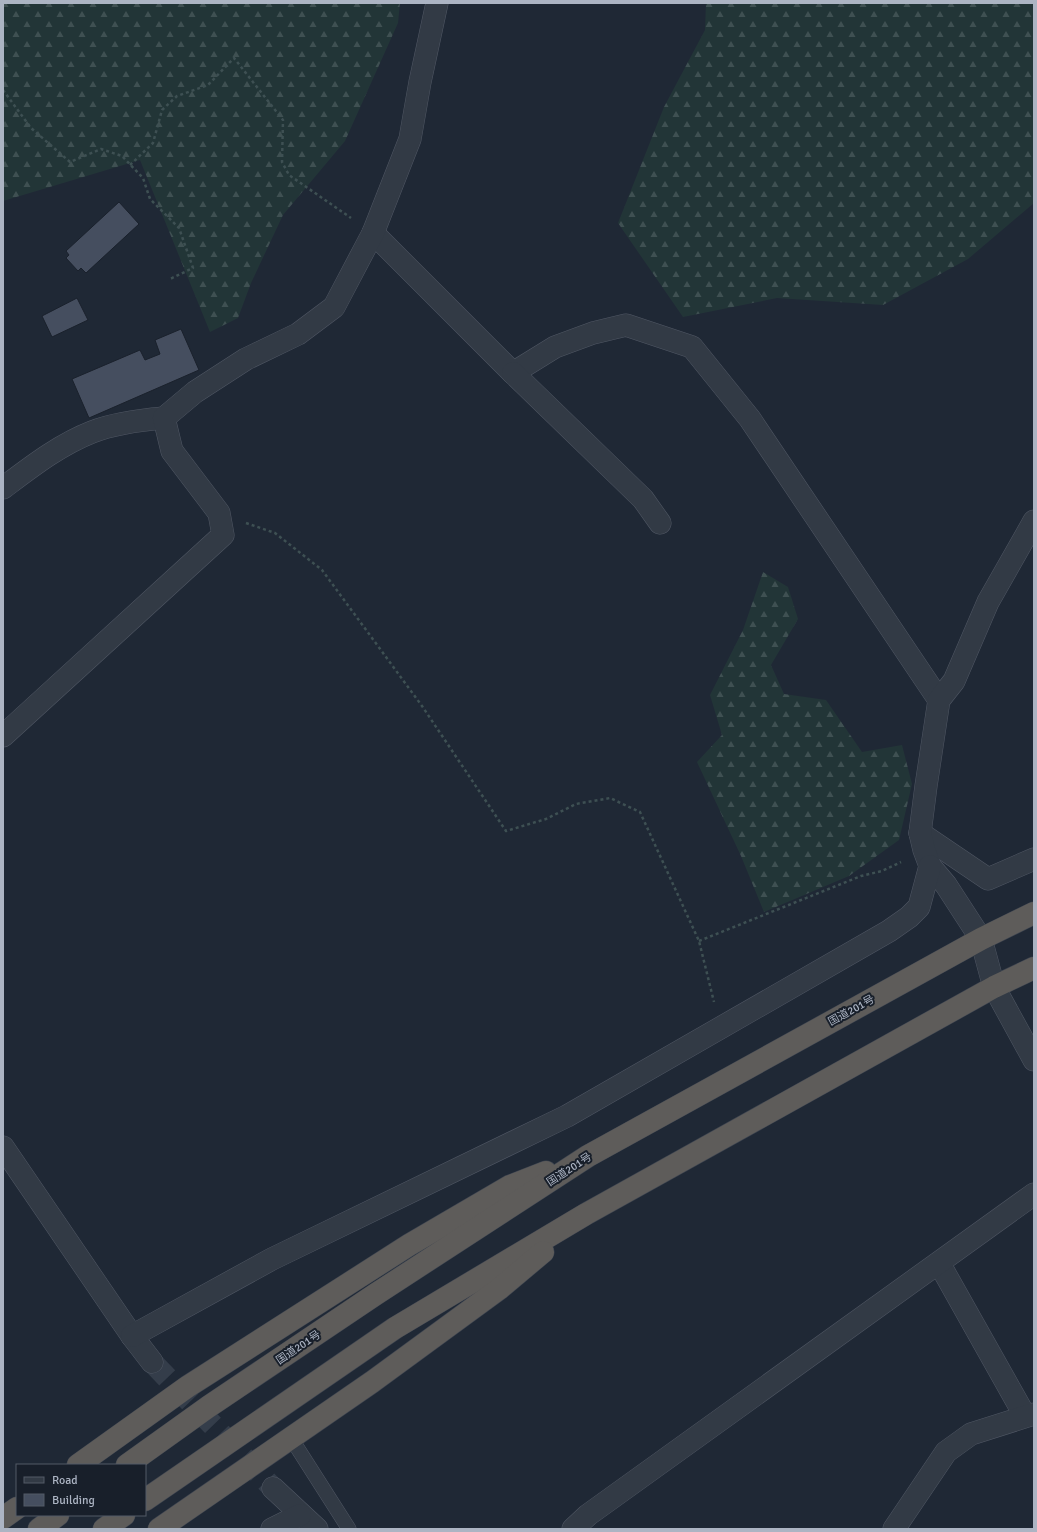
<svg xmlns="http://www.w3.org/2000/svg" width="1037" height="1532" font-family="Signika,'Noto Sans JP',sans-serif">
<defs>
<pattern id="forest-firs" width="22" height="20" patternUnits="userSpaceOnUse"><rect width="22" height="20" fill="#223537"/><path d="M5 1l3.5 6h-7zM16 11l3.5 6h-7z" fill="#3f5052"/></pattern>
</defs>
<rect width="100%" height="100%" fill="#1f2835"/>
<!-- forest -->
<g fill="url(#forest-firs)">
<polygon points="3,3 400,3 398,23 345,141 283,215 251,283 238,318 210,332 140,160 3,201"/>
<polygon points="706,3 1034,3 1034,203 968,259 883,305 777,298 683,317 618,223 664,107 705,30"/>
<polygon points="763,572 788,587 798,619 771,665 784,694 826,700 862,752 902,745 912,784 899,840 849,876 764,912 741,856 697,762 722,735 710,695 743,630"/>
</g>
<!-- building -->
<g fill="#454e5f" stroke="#1a212c">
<polygon points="119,202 139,224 86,273 81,268 78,271 66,258 69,255 66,251"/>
<polygon points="77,298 88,320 52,337 42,316"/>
<polygon points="181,329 199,370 89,418 72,379 140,350 145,360 160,354 155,340"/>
</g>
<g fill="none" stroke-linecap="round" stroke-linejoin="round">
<!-- minor-tunnel -->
<polyline stroke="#343d4a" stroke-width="22" stroke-dasharray="22 11" stroke-linecap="butt" points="152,1362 273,1488"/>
<defs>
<polyline id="service" points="291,1438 349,1529"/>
<g id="minor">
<polyline points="373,233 513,373 555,347 593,333 626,325 692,347 750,419 939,700"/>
<polyline points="513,373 643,499 660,523"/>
<path d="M 3,488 C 31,467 59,445 92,432 C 115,423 140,420 164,418"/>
<polyline points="3,736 223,535 219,513 172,451 164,418 195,392 246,359 298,334 334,307 373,233 410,139 420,82 437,3"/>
<polyline points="920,833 988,879 1034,859"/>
<polyline points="981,939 946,885 930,866 924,850 920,833 926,786 939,700 954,681 988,602 1034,521"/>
<polyline points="3,1147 132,1336 152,1362"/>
<polyline points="939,1263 1025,1416"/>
<polyline points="132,1336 272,1259 567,1116 889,931 909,917 919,907 930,866"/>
<polyline points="273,1488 317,1529"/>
<polyline points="272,1529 300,1515"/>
<polyline points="573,1529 588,1515 1034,1194"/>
<polyline points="894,1529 946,1452 971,1434 1034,1414"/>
</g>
<polyline id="tertiary" points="981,939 994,987 1034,1060"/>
<g id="trunk">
<polyline points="78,1465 187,1387 409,1245 510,1186 546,1172"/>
<polyline points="127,1465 208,1407 376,1294 588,1156 981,939 1034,913"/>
<polyline points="145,1500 395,1328 586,1214 994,987 1034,968"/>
<polyline points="3,1518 17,1508"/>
<polyline points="39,1529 58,1515"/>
<polyline points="104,1529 124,1515"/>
<polyline points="159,1529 372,1382 499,1289 543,1252"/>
</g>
</defs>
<!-- service casing -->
<use href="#service" stroke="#505764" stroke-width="15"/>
<!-- minor casing -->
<use href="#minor" stroke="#505764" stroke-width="23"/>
<!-- tertiary casing -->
<use href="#tertiary" stroke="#505764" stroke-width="23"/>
<!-- trunk casing -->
<use href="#trunk" stroke="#3d4450" stroke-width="23"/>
<!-- path -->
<g stroke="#3e5053" stroke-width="2.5" stroke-dasharray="3 3" stroke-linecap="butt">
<polyline points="3,90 31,128 70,162 101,149 122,156 143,178 150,199 179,228 193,268 170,279"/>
<polyline points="130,165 153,143 162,110 177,96 208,85 234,58 283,120 282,162 289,175 351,218"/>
<polyline points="246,523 275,533 322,570 422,706 506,831 546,819 576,804 610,798 640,812 699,941 714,1002"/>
<polyline points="699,941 861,876 882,871 901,862"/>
</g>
<!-- service -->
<use href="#service" stroke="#323a45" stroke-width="14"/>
<!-- minor -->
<use href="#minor" stroke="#323a45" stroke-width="22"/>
<!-- tertiary -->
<use href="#tertiary" stroke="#323a45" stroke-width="22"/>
<!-- trunk -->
<use href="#trunk" stroke="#5e5c5a" stroke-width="22"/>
</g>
<g text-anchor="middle" stroke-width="4" stroke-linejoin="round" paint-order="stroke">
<!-- street labels -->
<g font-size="11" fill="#acb4c3" stroke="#181f2a">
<text transform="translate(851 1010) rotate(-29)" y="4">国道201号</text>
<text transform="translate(569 1169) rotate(-33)" y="4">国道201号</text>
<text transform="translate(298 1347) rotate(-34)" y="4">国道201号</text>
</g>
</g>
<!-- border -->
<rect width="1037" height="1532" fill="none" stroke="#acb4c3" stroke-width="8"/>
<!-- legend -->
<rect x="16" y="1464" width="130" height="52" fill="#181f2a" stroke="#535b67"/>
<rect x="24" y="1477" width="20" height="6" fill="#323a45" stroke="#535b67"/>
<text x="52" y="1484" font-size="12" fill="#acb4c3">Road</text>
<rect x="24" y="1494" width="20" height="12" fill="#454e5f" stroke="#535b67"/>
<text x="52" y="1504" font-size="12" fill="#acb4c3">Building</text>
</svg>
